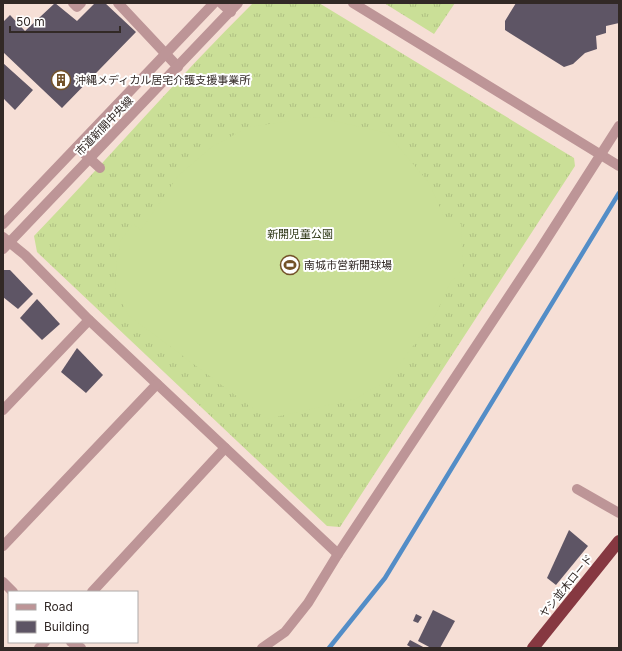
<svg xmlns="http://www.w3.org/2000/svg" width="622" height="651" font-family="Inter,'Noto Sans JP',sans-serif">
<defs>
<pattern id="grass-tufts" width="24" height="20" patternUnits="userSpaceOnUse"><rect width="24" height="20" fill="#cadf97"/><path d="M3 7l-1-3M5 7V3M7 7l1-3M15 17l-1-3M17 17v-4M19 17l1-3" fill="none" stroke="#aebf82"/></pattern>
</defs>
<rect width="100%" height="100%" fill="#f6dfd6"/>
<!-- grass -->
<g fill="url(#grass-tufts)">
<path d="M 253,3 L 319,3 L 574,158 L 575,166 L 340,527 L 327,526 L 37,252 L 34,236 C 108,159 177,78 253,3 Z"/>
<polygon points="384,3 455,3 434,34"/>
</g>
<!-- pitch -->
<polygon fill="#cadf97" points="317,117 387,133 429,183 446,221 461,224 463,270 451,281 435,316 388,380 355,399 267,419 128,315 115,289 117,261 121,240 133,224 141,230 178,176 213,146 249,127"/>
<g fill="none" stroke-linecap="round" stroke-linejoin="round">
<!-- stream -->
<polyline stroke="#538dc7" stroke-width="4.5" points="329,648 385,578 619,193"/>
</g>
<!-- building -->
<g fill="#5e5565">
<polygon points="55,3 77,21 95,3 105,3 136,32 62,108 3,52 3,22 10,15 25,31"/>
<polygon points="516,3 619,3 619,23 606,26 606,33 596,36 597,49 585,53 573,64 564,67 505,30 505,21"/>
<polygon points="3,63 33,90 15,110 4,99 3,101"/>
<polygon points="3,270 10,270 33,294 18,309 3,297"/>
<polygon points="37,299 60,324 42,340 20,318"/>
<polygon points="77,348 103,375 86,393 61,372"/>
<polygon points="569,530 588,546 556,585 547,578"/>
<polygon points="433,610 455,621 440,648 431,648 418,641"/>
<polygon points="416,614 422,617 418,623 413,621"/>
<polygon points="410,640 425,648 412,648 407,645"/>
</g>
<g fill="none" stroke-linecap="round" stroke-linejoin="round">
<!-- minor -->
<g stroke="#bd9597" stroke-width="10">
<polyline points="73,3 77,7 81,3"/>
<polyline points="118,3 178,67"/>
<polyline points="221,3 231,12"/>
<polyline points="353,3 619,166"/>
<polyline points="77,147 100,168"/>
<polyline points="3,224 214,3"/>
<polyline points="3,237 25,255 89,320 338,554"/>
<polyline points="3,249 238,3"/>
<polyline points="3,410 89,320"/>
<polyline points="577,489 619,513"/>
<polyline points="3,546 157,384"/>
<polyline points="3,582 13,592"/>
<polyline points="92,592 225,448"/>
<polyline points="71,642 81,648"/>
<polyline points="39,648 45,642"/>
<polyline points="262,648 285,632 308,603 338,554 539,251 619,126"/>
</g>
<!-- highway -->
<polyline stroke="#863841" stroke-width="12" points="533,648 619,541"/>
</g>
<!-- icons -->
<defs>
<symbol id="building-ring" viewBox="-11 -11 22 22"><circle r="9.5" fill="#fff" stroke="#735229" stroke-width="1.5"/><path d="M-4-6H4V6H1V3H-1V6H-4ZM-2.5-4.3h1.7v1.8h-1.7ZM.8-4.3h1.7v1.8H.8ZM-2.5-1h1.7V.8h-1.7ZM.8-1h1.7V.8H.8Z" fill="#735229"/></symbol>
<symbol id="stadium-ring" viewBox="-11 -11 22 22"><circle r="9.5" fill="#fff" stroke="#735229" stroke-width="1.5"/><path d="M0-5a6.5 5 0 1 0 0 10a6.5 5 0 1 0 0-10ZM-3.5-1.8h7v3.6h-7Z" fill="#735229"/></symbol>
</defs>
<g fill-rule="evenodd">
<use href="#building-ring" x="50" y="69" width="22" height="22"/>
<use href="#stadium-ring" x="279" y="254" width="22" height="22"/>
</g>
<g text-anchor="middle" stroke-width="4" stroke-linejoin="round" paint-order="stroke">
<!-- poi labels -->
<g font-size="11" fill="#322926" stroke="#fff" text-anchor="start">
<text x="75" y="84">沖縄メディカル居宅介護支援事業所</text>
<text x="304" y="269">南城市営新開球場</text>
</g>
<!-- street labels -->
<g font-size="11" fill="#322926" stroke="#fff">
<text transform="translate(104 126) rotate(-46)" y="4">市道新開中央線</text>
<text transform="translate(566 586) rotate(-51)" y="4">ヤシ並木ロード</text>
</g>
<!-- park labels -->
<g font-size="11" fill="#2f3816" stroke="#fff">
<text x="300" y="238">新開児童公園</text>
</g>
</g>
<!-- border -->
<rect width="622" height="651" fill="none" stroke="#322926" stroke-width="8"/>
<!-- legend -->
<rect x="8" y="591" width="130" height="52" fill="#ffffff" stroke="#ada9a8"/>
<rect x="16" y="604" width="20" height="6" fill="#bd9597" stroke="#ada9a8"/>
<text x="44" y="611" font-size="12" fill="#322926">Road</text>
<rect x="16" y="621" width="20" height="12" fill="#5e5565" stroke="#ada9a8"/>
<text x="44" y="631" font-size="12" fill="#322926">Building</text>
<!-- scale -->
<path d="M10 26v6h110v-6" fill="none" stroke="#322926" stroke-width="2"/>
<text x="16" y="26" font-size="12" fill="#322926" stroke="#ffffff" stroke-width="3" paint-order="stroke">50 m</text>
</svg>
